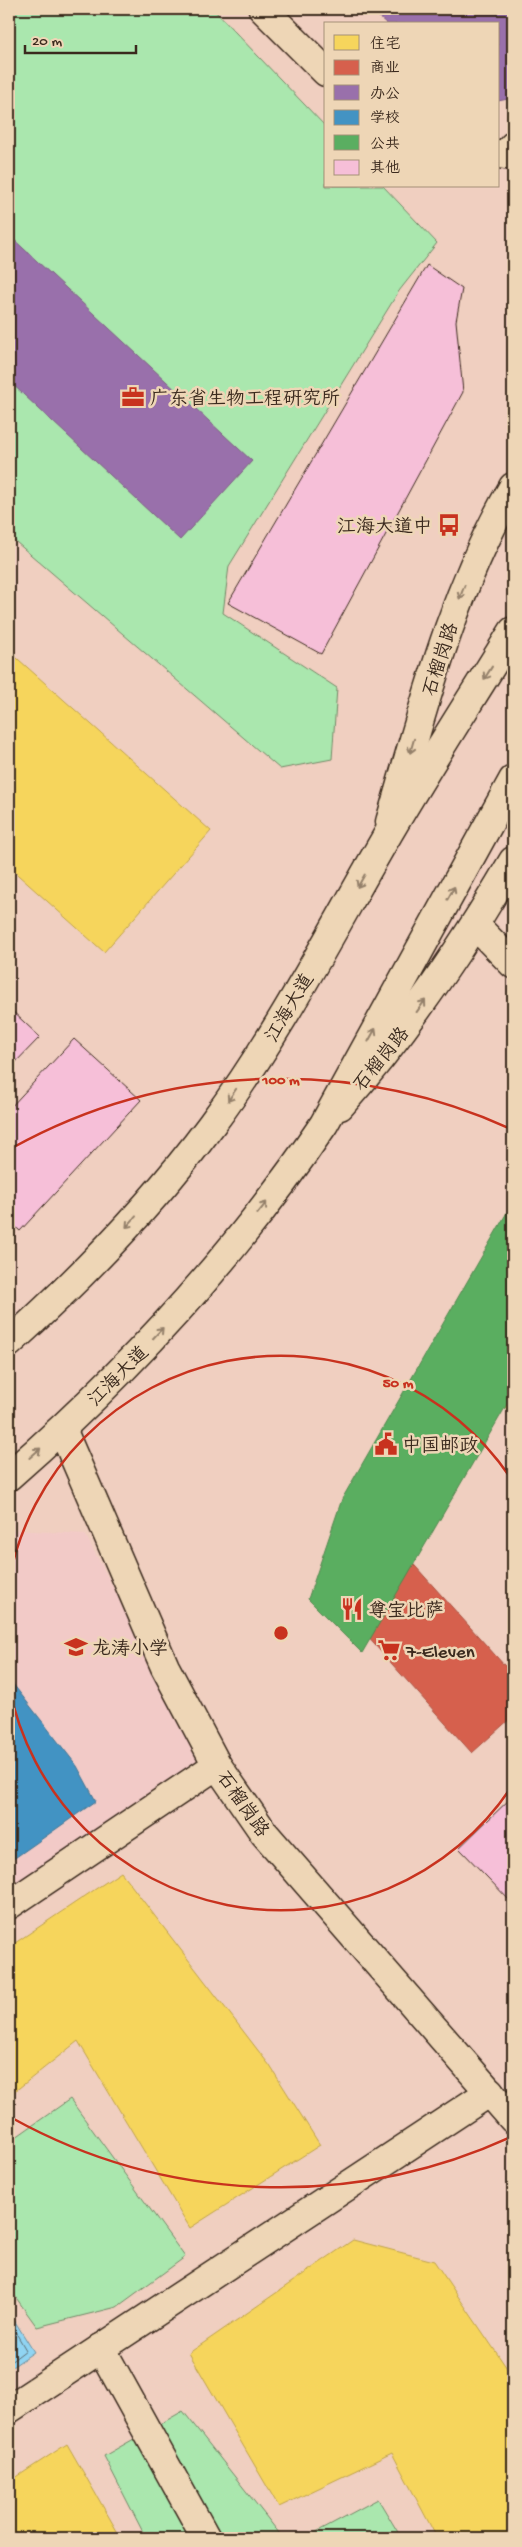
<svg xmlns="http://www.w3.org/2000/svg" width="522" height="2547" font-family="'Gochi Hand','LXGW WenKai TC',sans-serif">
<rect width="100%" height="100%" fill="#f0cfc0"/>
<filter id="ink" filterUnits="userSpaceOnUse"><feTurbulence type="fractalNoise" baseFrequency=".02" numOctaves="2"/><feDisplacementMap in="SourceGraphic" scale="10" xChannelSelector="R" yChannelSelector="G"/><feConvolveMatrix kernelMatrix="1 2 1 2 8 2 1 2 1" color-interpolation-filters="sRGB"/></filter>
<g filter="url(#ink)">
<!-- built -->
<polygon fill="#f2cac7" points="16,1530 85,1534 203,1758 9,1893 9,1535"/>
<!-- green -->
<g fill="#aae7ae" stroke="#728866">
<polygon points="9,9 213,9 326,127 326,186 383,186 437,243 399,291 229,566 223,613 337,688 332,759 280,769 9,536"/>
<polygon points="70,2099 185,2257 117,2307 37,2327 9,2288 9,2142"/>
<polygon points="183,2411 283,2538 146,2538 104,2456"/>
<polygon points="378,2499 399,2534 399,2538 305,2538"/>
</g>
<!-- water -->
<polygon fill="#90d4f2" stroke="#6e909d" points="9,2312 34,2352 9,2369"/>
<!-- homes -->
<g fill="#f6d55c" stroke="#bea249">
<polygon points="9,651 211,831 104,952 9,867"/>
<polygon points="513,1273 513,1417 458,1347"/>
<polygon points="121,1872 270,2066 320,2145 190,2228 78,2041 9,2096 9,1947"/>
<polygon points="353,2240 434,2261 513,2377 513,2538 437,2538 392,2453 279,2507 189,2353"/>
<polygon points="67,2444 121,2538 9,2538 9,2482"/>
</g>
<!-- shops -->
<polygon fill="#d6604d" stroke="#a8503f" points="363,1508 513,1675 513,1716 472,1753 330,1595"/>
<!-- offices -->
<g fill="#9970ab" stroke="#7d5b81">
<polygon points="370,9 513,9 513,98 498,101 498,24 387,24"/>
<polygon points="9,235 252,461 180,540 9,381"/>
</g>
<!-- schools -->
<polygon fill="#4393c3" stroke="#417492" points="9,1679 77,1766 96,1801 9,1862"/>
<!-- public -->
<polygon fill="#5aae61" stroke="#51864d" points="513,1202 513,1394 362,1653 308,1599 342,1499"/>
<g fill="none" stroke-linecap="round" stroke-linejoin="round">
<!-- shore -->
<polyline stroke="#5d6e73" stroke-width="1" points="9,2321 26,2350 9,2363"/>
</g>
<!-- building -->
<g fill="#f6bfd8" stroke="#3b2a1e">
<polygon points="427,265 462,289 456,321 463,392 321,654 228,603"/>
<polygon points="9,1008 40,1037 9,1069"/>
<polygon points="74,1039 141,1100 20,1231 9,1221 9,1109"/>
<polygon points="513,1796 513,1904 459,1848"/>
</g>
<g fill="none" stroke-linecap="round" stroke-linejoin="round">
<defs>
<g id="minor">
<polyline points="263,9 326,72"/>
<polyline points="498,154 505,155 513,146"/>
<path d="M 390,822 C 424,706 452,592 513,487"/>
<polyline points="475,925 513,964"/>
<path d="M 340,1106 C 407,1031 462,948 513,861"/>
<polyline points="9,1905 217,1765"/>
<polyline points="101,2348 206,2538"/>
<polyline points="9,2409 490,2092"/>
</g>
<polyline id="major" points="62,1429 165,1667 217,1765 264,1833 513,2119"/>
<g id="highway">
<path d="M 9,1343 C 83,1276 153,1204 212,1124 C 278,1035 329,936 384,841 C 425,770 470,701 513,631"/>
<path d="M 9,1476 C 128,1372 235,1256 324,1124 L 513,780"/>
</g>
</defs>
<!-- minor casing -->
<use href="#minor" stroke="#3b2a1e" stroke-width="31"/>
<!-- major casing -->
<use href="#major" stroke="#3b2a1e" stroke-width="31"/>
<!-- highway casing -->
<use href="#highway" stroke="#3b2a1e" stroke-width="31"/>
<!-- minor -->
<use href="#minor" stroke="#eed6b6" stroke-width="28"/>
<!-- major -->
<use href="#major" stroke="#eed6b6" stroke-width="28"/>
<!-- highway -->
<use href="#highway" stroke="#eed6b6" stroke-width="28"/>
</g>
<!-- one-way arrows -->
<defs><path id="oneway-shaft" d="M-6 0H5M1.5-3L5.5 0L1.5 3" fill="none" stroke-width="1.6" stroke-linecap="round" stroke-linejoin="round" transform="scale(1.25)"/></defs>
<g stroke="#94806a">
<use href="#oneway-shaft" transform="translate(462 592) rotate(111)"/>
<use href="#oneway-shaft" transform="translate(488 673) rotate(122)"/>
<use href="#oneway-shaft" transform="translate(412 746) rotate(106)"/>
<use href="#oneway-shaft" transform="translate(361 881) rotate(120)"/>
<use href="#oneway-shaft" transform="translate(451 893) rotate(-61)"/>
<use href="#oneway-shaft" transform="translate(421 1006) rotate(-54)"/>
<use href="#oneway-shaft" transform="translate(372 1035) rotate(-61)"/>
<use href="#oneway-shaft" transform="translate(232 1095) rotate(124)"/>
<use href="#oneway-shaft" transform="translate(262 1208) rotate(-52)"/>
<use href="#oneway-shaft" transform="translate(131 1222) rotate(132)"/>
<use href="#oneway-shaft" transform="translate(158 1333) rotate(-47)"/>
<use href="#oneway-shaft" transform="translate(35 1453) rotate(-41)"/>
</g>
</g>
<!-- distance rings -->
<g fill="none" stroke="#c8321e" stroke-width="2.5">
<path d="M512 1786A277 277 0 0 1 9 1686M9 1580A277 277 0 0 1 512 1480"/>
<path d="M511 2137A554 554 0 0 1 12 2118M12 1148A554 554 0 0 1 511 1129"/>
</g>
<!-- icons -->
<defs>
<symbol id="office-bare" viewBox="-9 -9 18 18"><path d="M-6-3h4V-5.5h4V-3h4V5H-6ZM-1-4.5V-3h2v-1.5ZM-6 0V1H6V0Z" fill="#c8321e" stroke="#eed6b6" stroke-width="2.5" paint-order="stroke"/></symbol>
<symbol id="bus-bare" viewBox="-9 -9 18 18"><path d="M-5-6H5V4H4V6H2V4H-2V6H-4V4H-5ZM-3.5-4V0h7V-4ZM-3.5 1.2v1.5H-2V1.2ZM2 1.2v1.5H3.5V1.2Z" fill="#c8321e" stroke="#eed6b6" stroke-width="2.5" paint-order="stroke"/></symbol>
<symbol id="civic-bare" viewBox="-9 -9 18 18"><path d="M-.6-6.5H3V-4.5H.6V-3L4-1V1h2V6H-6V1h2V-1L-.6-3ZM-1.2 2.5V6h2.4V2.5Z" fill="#c8321e" stroke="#eed6b6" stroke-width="2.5" paint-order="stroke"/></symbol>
<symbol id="restaurant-bare" viewBox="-9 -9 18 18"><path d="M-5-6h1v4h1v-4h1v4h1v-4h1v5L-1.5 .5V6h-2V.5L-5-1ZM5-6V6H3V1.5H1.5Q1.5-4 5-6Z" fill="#c8321e" stroke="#eed6b6" stroke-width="2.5" paint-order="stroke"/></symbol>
<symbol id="school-bare" viewBox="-9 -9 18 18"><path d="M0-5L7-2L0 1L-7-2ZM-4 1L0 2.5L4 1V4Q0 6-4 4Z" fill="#c8321e" stroke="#eed6b6" stroke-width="2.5" paint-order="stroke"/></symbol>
<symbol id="supermarket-bare" viewBox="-9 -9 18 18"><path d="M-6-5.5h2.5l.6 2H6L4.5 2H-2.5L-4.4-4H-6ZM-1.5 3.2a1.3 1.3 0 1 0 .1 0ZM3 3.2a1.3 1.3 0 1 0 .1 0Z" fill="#c8321e" stroke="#eed6b6" stroke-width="2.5" paint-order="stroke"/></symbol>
</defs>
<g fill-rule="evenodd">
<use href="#office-bare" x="117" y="381" width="32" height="32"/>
<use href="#bus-bare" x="433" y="509" width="32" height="32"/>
<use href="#civic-bare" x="370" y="1428" width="32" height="32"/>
<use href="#restaurant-bare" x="336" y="1593" width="32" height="32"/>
<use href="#school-bare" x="60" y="1631" width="32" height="32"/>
<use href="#supermarket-bare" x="373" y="1634" width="32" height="32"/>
</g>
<g text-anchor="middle" stroke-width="5" stroke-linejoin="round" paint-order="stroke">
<!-- poi labels -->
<g font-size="19" fill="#3b2a1e" stroke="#eed6b6" text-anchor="start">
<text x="150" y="404">广东省生物工程研究所</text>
<text x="432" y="532" text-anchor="end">江海大道中</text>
<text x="402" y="1451">中国邮政</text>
<text x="368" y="1616">尊宝比萨</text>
<text x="92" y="1654">龙涛小学</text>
<text x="406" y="1657">7-Eleven</text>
</g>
<!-- street labels -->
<g font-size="19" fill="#3b2a1e" stroke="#eed6b6">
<text transform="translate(439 659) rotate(-72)" y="7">石榴岗路</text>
<text transform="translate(288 1007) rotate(-59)" y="7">江海大道</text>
<text transform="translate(380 1058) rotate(-51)" y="7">石榴岗路</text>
<text transform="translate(117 1375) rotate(-45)" y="7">江海大道</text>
<text transform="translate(244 1803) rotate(55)" y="7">石榴岗路</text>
</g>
</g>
<circle cx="281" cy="1633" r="8" fill="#c8321e" stroke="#eed6b6" stroke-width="2.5"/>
<g font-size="15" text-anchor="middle" font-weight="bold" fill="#c8321e" stroke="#eed6b6" stroke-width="5" stroke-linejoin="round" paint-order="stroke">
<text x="281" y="1084">100 m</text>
<text x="398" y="1387">50 m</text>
</g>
<!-- margin -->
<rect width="522" height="2547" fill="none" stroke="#eed6b6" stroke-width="30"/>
<rect x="15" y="15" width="492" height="2517" fill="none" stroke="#3b2a1e" stroke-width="2" filter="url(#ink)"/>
<!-- legend -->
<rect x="324" y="22" width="175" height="165" fill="#eed6b6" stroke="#a69179"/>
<rect x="334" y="35" width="25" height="15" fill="#f6d55c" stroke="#a69179"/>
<text x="370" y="48" font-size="15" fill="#3b2a1e">住宅</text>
<rect x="334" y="60" width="25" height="15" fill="#d6604d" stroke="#a69179"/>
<text x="370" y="72" font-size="15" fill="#3b2a1e">商业</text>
<rect x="334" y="85" width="25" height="15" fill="#9970ab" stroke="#a69179"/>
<text x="370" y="98" font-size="15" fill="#3b2a1e">办公</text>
<rect x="334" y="110" width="25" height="15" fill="#4393c3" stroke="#a69179"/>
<text x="370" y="122" font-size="15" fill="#3b2a1e">学校</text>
<rect x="334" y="135" width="25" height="15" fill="#5aae61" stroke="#a69179"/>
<text x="370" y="148" font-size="15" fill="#3b2a1e">公共</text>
<rect x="334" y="160" width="25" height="15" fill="#f6bfd8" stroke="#a69179"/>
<text x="370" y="172" font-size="15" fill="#3b2a1e">其他</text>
<!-- scale -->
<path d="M25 45v8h111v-8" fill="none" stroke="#3b2a1e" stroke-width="2.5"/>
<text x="32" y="45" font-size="15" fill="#3b2a1e" stroke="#eed6b6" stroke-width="4" paint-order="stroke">20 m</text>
</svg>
